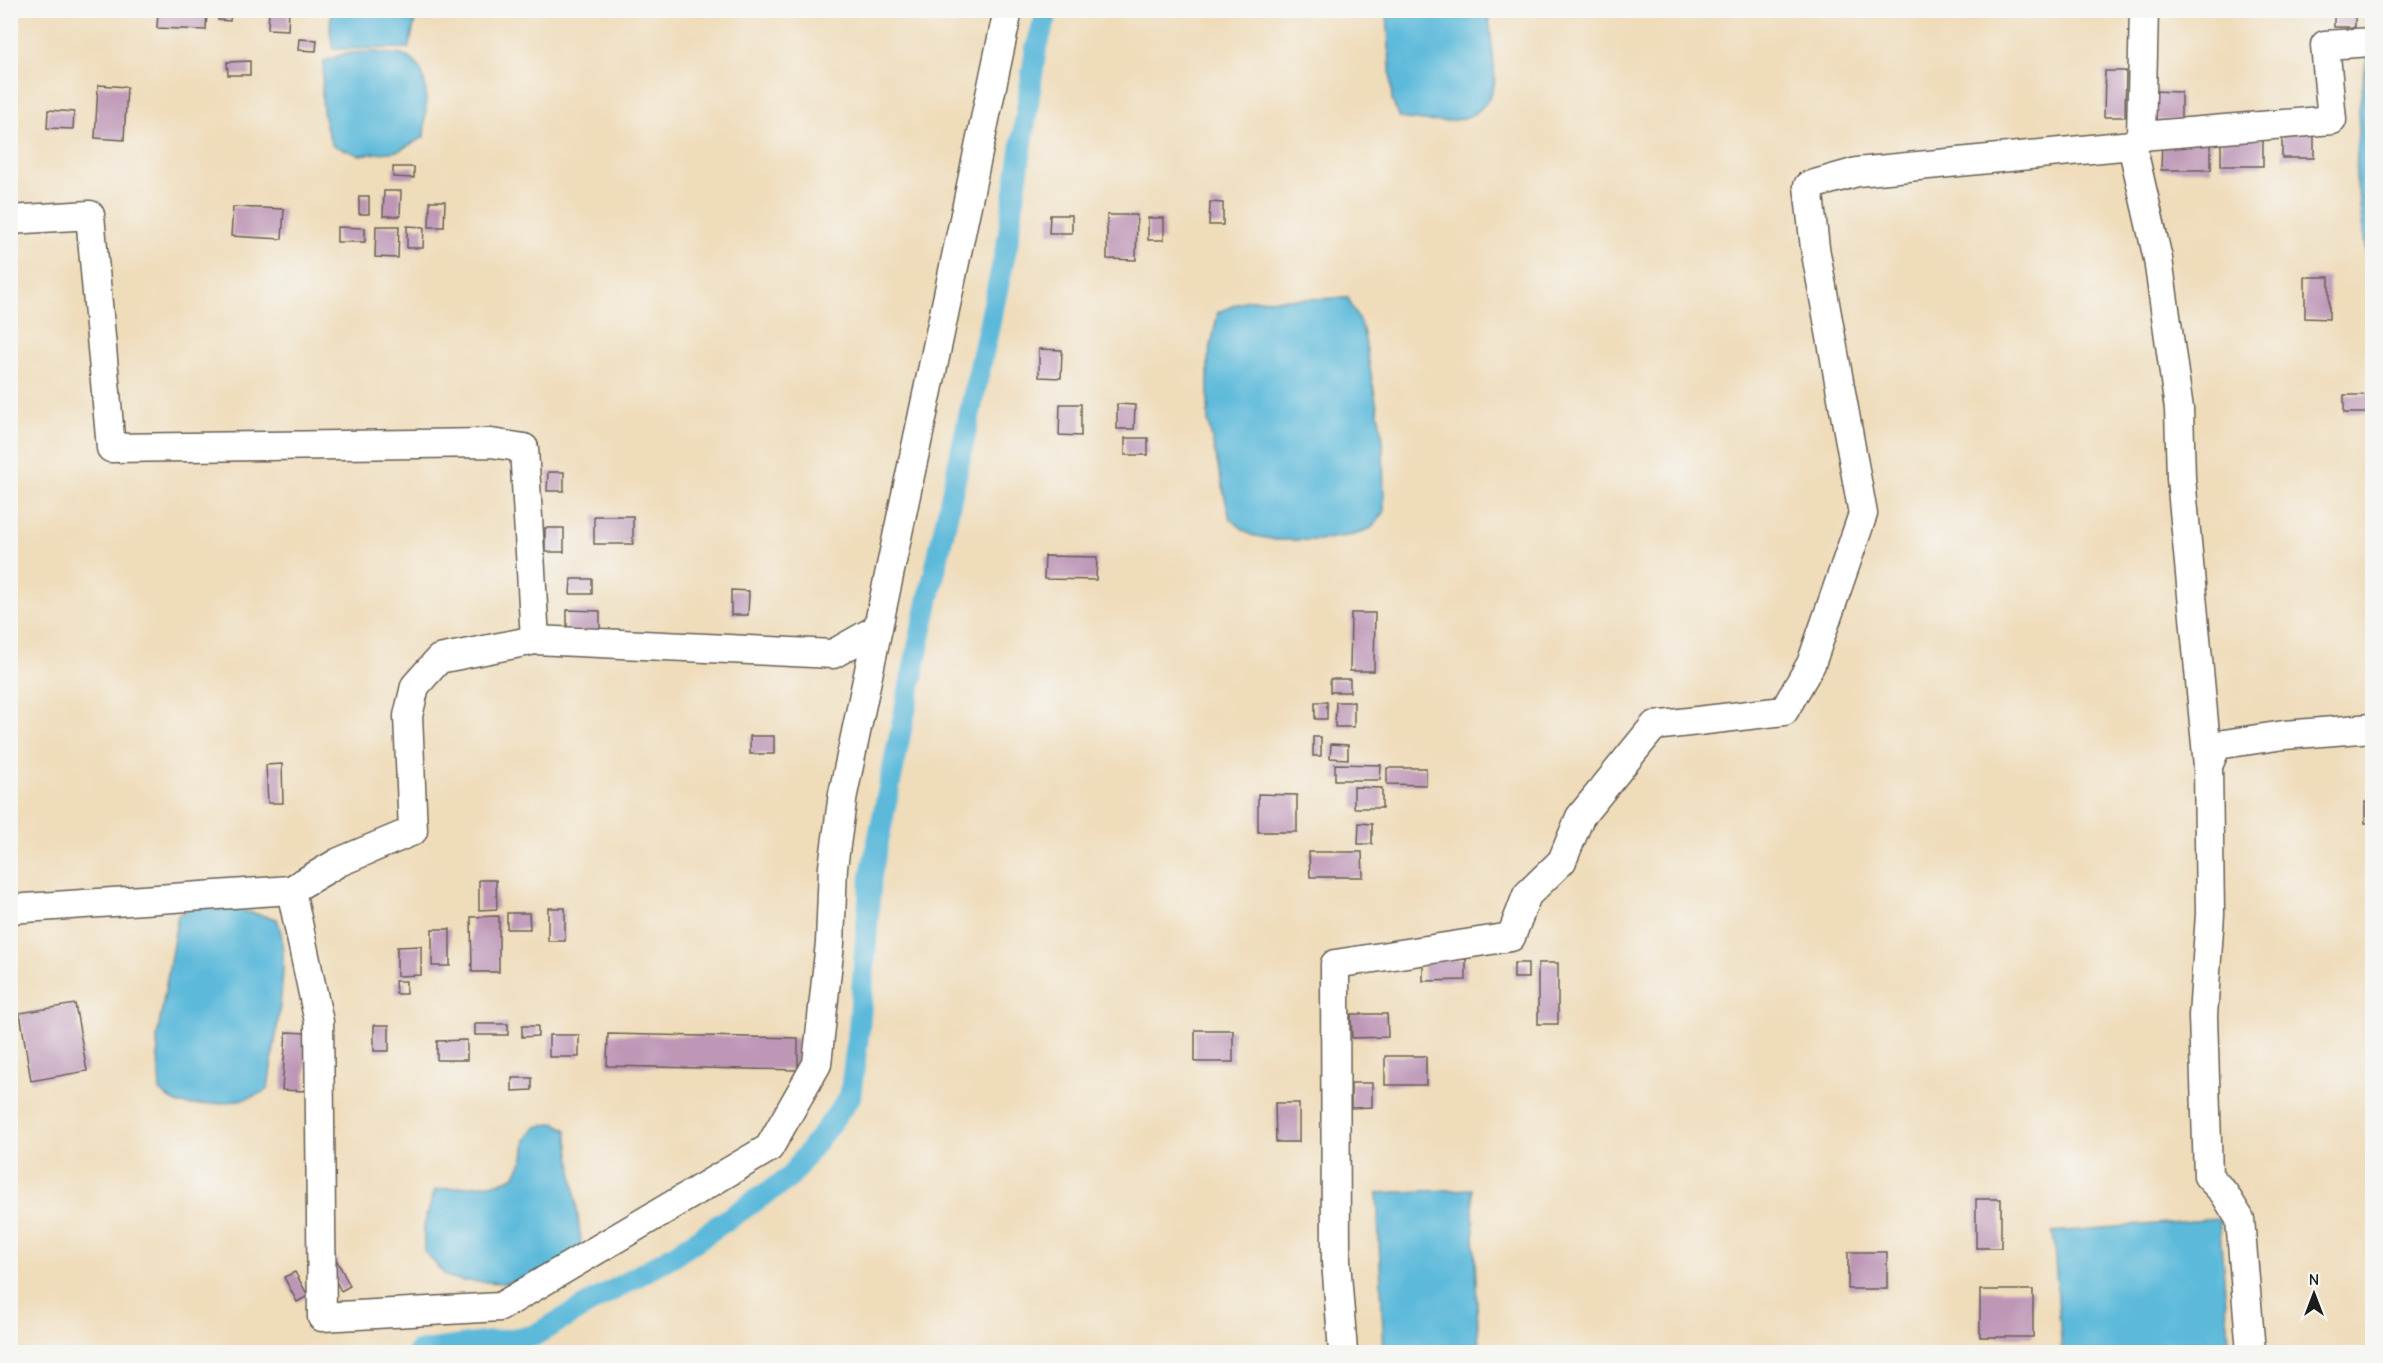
<svg xmlns="http://www.w3.org/2000/svg" width="2383" height="1363" font-family="'Comic Neue',sans-serif">
<rect width="100%" height="100%" fill="#f6f6f2"/>
<filter id="ink" filterUnits="userSpaceOnUse"><feTurbulence type="fractalNoise" baseFrequency=".0167" numOctaves="2"/><feDisplacementMap in="SourceGraphic" scale="12" xChannelSelector="R" yChannelSelector="G"/><feConvolveMatrix kernelMatrix="1 2 1 2 8 2 1 2 1" color-interpolation-filters="sRGB"/></filter>
<filter id="wash" filterUnits="userSpaceOnUse"><feTurbulence type="fractalNoise" baseFrequency=".008" numOctaves="4" result="noise"/><feDisplacementMap in="SourceGraphic" scale="24" xChannelSelector="R" yChannelSelector="G"/><feGaussianBlur stdDeviation="1.35" result="paint"/><feColorMatrix in="noise" values="0 0 0 0 0 0 0 0 0 0 0 0 0 0 0 0 0 1.4 0 .05"/><feComposite in="paint" operator="in"/></filter>
<g filter="url(#wash)">
<rect width="100%" height="100%" fill="#efdcba"/>
<!-- water -->
<g fill="#5cb9da" stroke="#3c6a7b" stroke-width="1.5">
<polygon points="331,11 412,11 415,20 409,48 333,49 330,31"/>
<path d="M 1387,11 L 1488,11 C 1489,25 1497,74 1494,85 C 1483,129 1436,123 1400,118 L 1392,101 Z"/>
<path d="M 376,52 C 385,54 396,53 404,56 C 434,65 425,113 424,137 L 398,151 L 359,155 L 332,145 C 320,113 321,95 324,61 L 347,53 Z"/>
<polygon points="2372,55 2372,298 2356,177 2359,110 2367,56"/>
<polygon points="1348,298 1363,329 1383,440 1384,513 1371,528 1354,535 1318,540 1276,540 1251,535 1230,519 1208,422 1208,360 1218,312 1247,300"/>
<path d="M 193,907 L 239,910 L 277,919 C 293,957 273,1046 268,1089 C 251,1102 201,1107 180,1104 C 173,1103 166,1095 160,1091 L 157,1038 L 178,915 Z"/>
<polygon points="555,1123 567,1130 581,1242 578,1251 540,1277 506,1283 463,1281 446,1276 424,1251 424,1225 435,1190 498,1183 514,1177 524,1158 526,1139 536,1127"/>
<polygon points="1472,1189 1479,1352 1384,1352 1377,1193"/>
<polygon points="2219,1219 2230,1352 2062,1352 2053,1232"/>
</g>
<g fill="none" stroke-linecap="round" stroke-linejoin="round">
<!-- canal -->
<polyline stroke="#5cb9da" stroke-width="22" points="418,1352 533,1336 676,1254 789,1178 850,1097 859,1029 871,875 920,638 1007,245 1036,48 1048,10"/>
</g>
<g id="blocks">
<!-- building -->
<g fill="#be97b7">
<polygon points="158,10 207,10 206,30 157,28"/>
<polygon points="219,10 231,10 230,21 218,20"/>
<polygon points="269,10 289,10 288,30 268,29"/>
<rect x="2334" y="10" width="21" height="17"/>
<polygon points="299,39 317,40 316,51 298,50"/>
<polygon points="250,61 250,75 228,75 227,62"/>
<polygon points="2105,71 2126,71 2125,117 2104,117"/>
<polygon points="98,85 127,87 124,140 95,138"/>
<polygon points="2151,91 2181,92 2181,120 2151,120"/>
<polygon points="48,110 74,112 73,129 47,128"/>
<polygon points="2282,131 2314,132 2314,158 2282,158"/>
<polygon points="2221,137 2263,138 2263,166 2221,166"/>
<polygon points="2162,138 2211,139 2211,170 2161,170"/>
<polygon points="393,167 414,167 414,178 393,177"/>
<polygon points="384,191 401,191 400,216 383,216"/>
<rect x="359" y="196" width="10" height="18"/>
<polygon points="430,201 445,201 444,227 429,227"/>
<polygon points="1210,202 1223,203 1223,225 1209,225"/>
<polygon points="233,207 284,209 282,239 231,236"/>
<polygon points="1050,215 1072,215 1072,233 1049,233"/>
<polygon points="1107,215 1137,215 1136,260 1107,259"/>
<rect x="1148" y="218" width="16" height="22"/>
<polygon points="376,226 399,226 398,258 375,257"/>
<polygon points="407,226 424,227 423,248 407,248"/>
<polygon points="337,227 365,228 365,242 337,242"/>
<polygon points="2305,277 2329,277 2329,319 2305,318"/>
<polygon points="1039,349 1062,350 1061,378 1039,377"/>
<rect x="2344" y="395" width="28" height="18"/>
<polygon points="1060,404 1081,404 1081,436 1059,435"/>
<polygon points="1117,404 1135,405 1134,429 1117,429"/>
<rect x="1125" y="438" width="23" height="17"/>
<polygon points="548,472 564,472 564,491 547,491"/>
<rect x="594" y="516" width="39" height="28"/>
<rect x="545" y="528" width="19" height="24"/>
<polygon points="1045,556 1097,557 1096,580 1044,579"/>
<polygon points="571,579 592,579 592,594 570,594"/>
<polygon points="731,590 749,591 748,615 731,615"/>
<polygon points="567,610 600,611 600,631 567,631"/>
<polygon points="1351,613 1375,613 1374,671 1350,671"/>
<rect x="1330" y="679" width="20" height="13"/>
<rect x="1315" y="702" width="12" height="17"/>
<polygon points="1336,702 1354,702 1354,727 1335,727"/>
<rect x="750" y="736" width="24" height="18"/>
<rect x="1313" y="737" width="8" height="19"/>
<polygon points="1331,744 1348,745 1348,759 1330,758"/>
<polygon points="282,764 283,803 268,803 266,765"/>
<polygon points="1335,764 1381,765 1380,780 1335,780"/>
<polygon points="1387,768 1426,768 1426,785 1387,784"/>
<polygon points="1354,787 1382,788 1382,808 1354,808"/>
<polygon points="1258,794 1297,795 1297,832 1258,832"/>
<rect x="2365" y="802" width="7" height="21"/>
<polygon points="1359,823 1372,824 1372,844 1358,844"/>
<polygon points="1309,852 1362,852 1363,877 1310,877"/>
<polygon points="479,880 496,880 497,909 479,910"/>
<rect x="548" y="908" width="17" height="33"/>
<polygon points="507,913 529,913 530,929 507,929"/>
<polygon points="499,916 499,972 472,972 471,917"/>
<rect x="432" y="929" width="18" height="37"/>
<polygon points="421,946 421,975 397,976 397,947"/>
<polygon points="1423,959 1466,959 1466,980 1423,981"/>
<rect x="1514" y="963" width="14" height="15"/>
<rect x="1538" y="963" width="20" height="61"/>
<polygon points="395,981 406,981 406,994 396,994"/>
<polygon points="75,1004 87,1071 31,1081 20,1013"/>
<polygon points="1351,1014 1387,1014 1388,1037 1352,1038"/>
<rect x="475" y="1024" width="33" height="11"/>
<rect x="374" y="1025" width="15" height="26"/>
<polygon points="522,1026 538,1026 538,1036 522,1037"/>
<rect x="1195" y="1030" width="38" height="32"/>
<polygon points="286,1032 308,1033 305,1091 282,1090"/>
<polygon points="608,1034 798,1038 798,1070 607,1066"/>
<rect x="549" y="1035" width="30" height="22"/>
<polygon points="467,1040 467,1060 437,1060 437,1041"/>
<rect x="1385" y="1056" width="41" height="29"/>
<polygon points="512,1078 532,1078 532,1090 512,1091"/>
<polygon points="1351,1083 1372,1083 1372,1107 1351,1108"/>
<polygon points="1275,1103 1299,1103 1299,1142 1276,1142"/>
<rect x="1976" y="1199" width="25" height="49"/>
<rect x="1848" y="1252" width="39" height="37"/>
<polygon points="333,1253 350,1286 341,1291 324,1258"/>
<polygon points="295,1272 308,1296 297,1302 284,1277"/>
<rect x="1980" y="1290" width="53" height="47"/>
</g>
</g>
</g>
<g filter="url(#ink)">
<use href="#blocks" fill-opacity="0" stroke="#665f53" stroke-width="1.5"/>
<g fill="none" stroke-linecap="round" stroke-linejoin="round">
<defs>
<g id="minor">
<polyline points="2141,136 2144,10"/>
<polyline points="2132,145 2141,136 2332,120 2325,45 2372,42"/>
<polyline points="10,220 90,215 111,448 491,443 524,448 535,640"/>
<polyline points="877,629 833,654 535,640 439,659 415,686 408,716 413,831 339,862 291,890 319,1022 322,1317 500,1307 769,1148 817,1064 830,943 833,867 843,794 1008,10"/>
<polyline points="2208,766 2217,745 2284,735 2372,728"/>
<polyline points="10,909 291,890"/>
<polyline points="1343,1352 1336,1261 1335,964 1511,937 1527,895 1562,861 1580,817 1654,726 1784,711 1811,664 1863,514 1815,248 1808,186 1857,172 2132,145 2158,259 2179,409 2181,478 2208,766 2210,914 2203,1016 2208,1176 2224,1193 2240,1219 2251,1352"/>
</g>
</defs>
<!-- minor casing -->
<use href="#minor" stroke="#665f53" stroke-width="31"/>
<!-- minor -->
<use href="#minor" stroke="#fff" stroke-width="28"/>
</g>
</g>
<!-- margin -->
<rect width="2383" height="1363" fill="none" stroke="#f6f6f2" stroke-width="36"/>
<!-- north arrow -->
<g transform="translate(2314 1294)" stroke="#f6f6f2" stroke-width="4.5" paint-order="stroke">
<path d="M0-4.5L10 22L0 15L-10 22Z" fill="#1c1c1c"/>
<text y="-9" font-size="16" font-weight="bold" text-anchor="middle" fill="#1c1c1c">N</text>
</g>
</svg>
